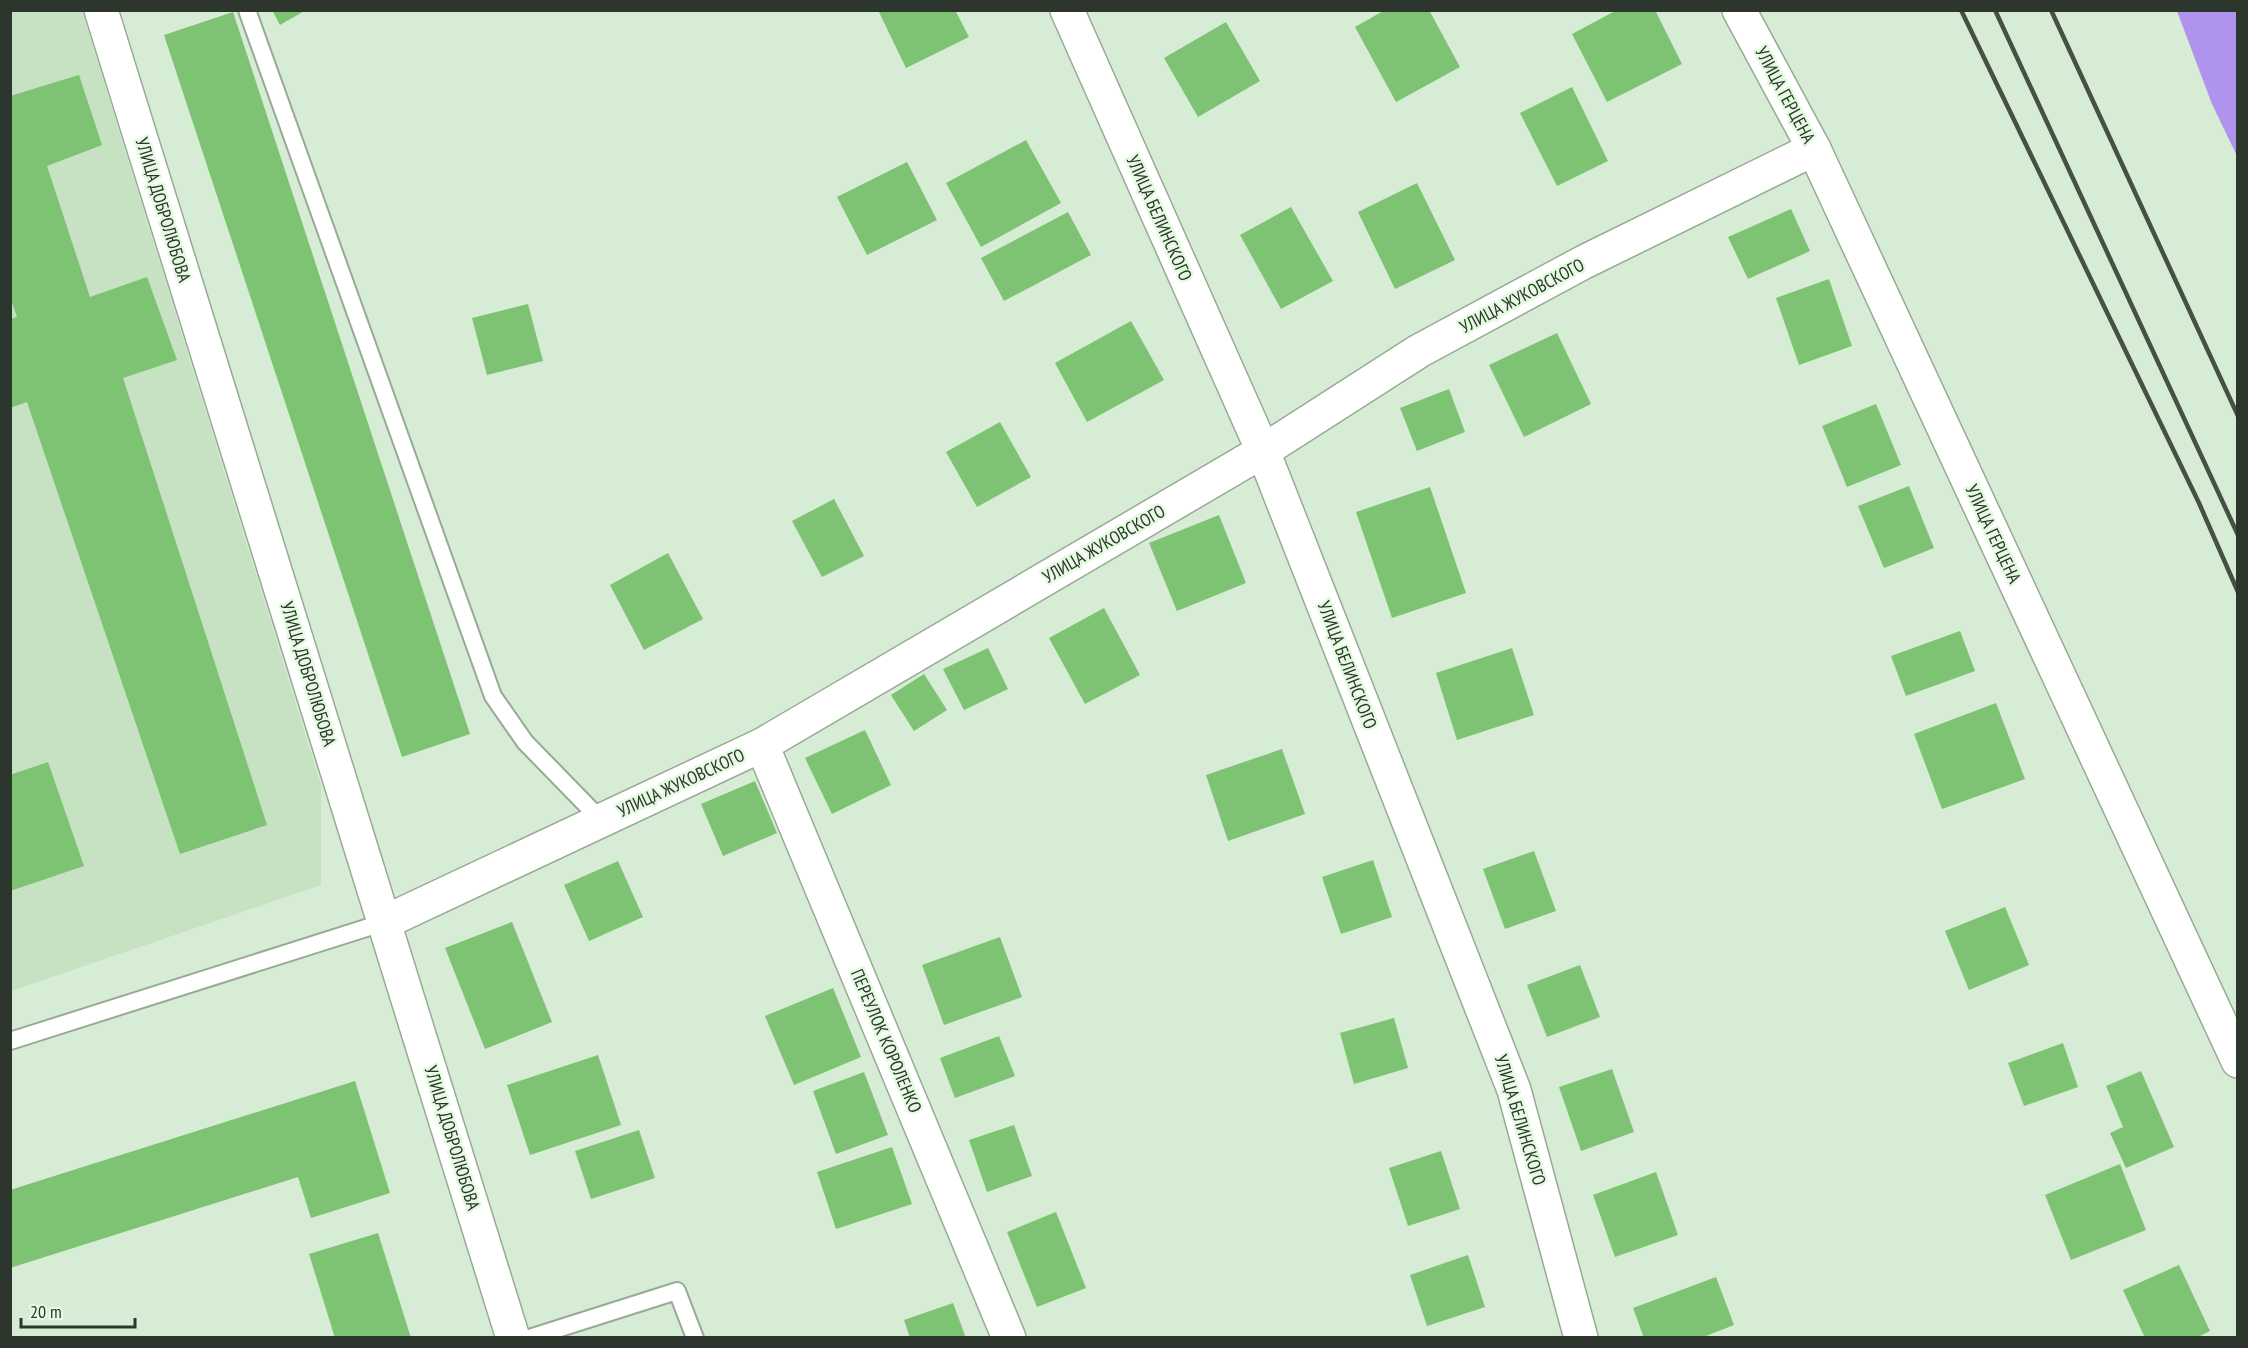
<svg xmlns="http://www.w3.org/2000/svg" width="2248" height="1348" font-family="'PT Sans Narrow',sans-serif">
<rect width="100%" height="100%" fill="#d7ecd4"/>
<!-- built -->
<polygon fill="#c7e1c3" points="10,11 82,11 321,785 321,885 11,991"/>
<!-- water -->
<polygon fill="#af93ed" points="2177,11 2237,11 2237,156 2212,104"/>
<!-- building -->
<g fill="#7ec274">
<polygon points="272,10 306,10 280,25"/>
<polygon points="878,10 955,10 969,37 906,68"/>
<polygon points="1385,10 1429,10 1460,67 1396,102 1355,27"/>
<polygon points="1617,10 1655,10 1682,64 1607,102 1572,34"/>
<polygon points="233,12 470,734 402,757 164,35"/>
<polygon points="1226,22 1260,81 1198,117 1164,58"/>
<polygon points="79,75 102,145 47,166 90,297 147,277 177,360 123,378 267,825 180,854 27,402 10,408 10,319 17,317 10,297 10,96"/>
<polygon points="1572,87 1608,161 1557,186 1520,113"/>
<polygon points="1026,140 1061,203 981,247 946,183"/>
<polygon points="907,162 937,220 867,255 837,197"/>
<polygon points="1417,183 1455,260 1395,289 1358,212"/>
<polygon points="1291,207 1333,281 1281,309 1240,235"/>
<polygon points="1791,209 1810,251 1748,279 1728,237"/>
<polygon points="1068,212 1091,255 1004,301 981,258"/>
<polygon points="1829,279 1852,346 1799,365 1776,298"/>
<polygon points="528,304 543,361 487,375 472,318"/>
<polygon points="1131,321 1164,380 1087,422 1055,363"/>
<polygon points="1557,333 1591,404 1524,437 1489,365"/>
<polygon points="1449,389 1465,432 1417,451 1400,408"/>
<polygon points="1876,404 1901,465 1847,487 1822,426"/>
<polygon points="1000,422 1031,477 977,507 946,452"/>
<polygon points="1909,486 1934,548 1884,568 1858,506"/>
<polygon points="1430,487 1466,593 1392,618 1356,512"/>
<polygon points="834,499 864,556 822,577 792,521"/>
<polygon points="1219,515 1246,583 1177,611 1149,543"/>
<polygon points="668,553 703,619 644,650 610,585"/>
<polygon points="1104,608 1140,675 1085,704 1049,638"/>
<polygon points="1960,631 1975,671 1906,696 1891,656"/>
<polygon points="988,648 1008,689 964,710 943,669"/>
<polygon points="1512,648 1534,715 1457,740 1436,673"/>
<polygon points="924,674 947,710 914,731 891,695"/>
<polygon points="1996,703 2025,779 1942,809 1914,734"/>
<polygon points="865,730 891,785 832,814 805,758"/>
<polygon points="1282,749 1305,814 1228,841 1206,775"/>
<polygon points="48,762 84,866 10,891 10,775"/>
<polygon points="755,781 777,833 723,856 701,804"/>
<polygon points="1534,851 1556,911 1505,929 1483,869"/>
<polygon points="1373,860 1392,917 1341,934 1322,877"/>
<polygon points="618,861 643,917 589,941 564,885"/>
<polygon points="2005,907 2029,965 1969,990 1945,931"/>
<polygon points="512,922 552,1022 485,1049 445,948"/>
<polygon points="1000,937 1022,997 944,1025 922,965"/>
<polygon points="1580,965 1600,1017 1547,1037 1527,985"/>
<polygon points="833,988 861,1057 794,1085 765,1016"/>
<polygon points="1394,1018 1408,1068 1354,1084 1340,1033"/>
<polygon points="999,1036 1015,1076 955,1098 940,1058"/>
<polygon points="2063,1043 2078,1087 2024,1106 2008,1063"/>
<polygon points="598,1055 621,1125 530,1155 507,1085"/>
<polygon points="1612,1069 1634,1132 1581,1151 1559,1087"/>
<polygon points="2141,1071 2174,1147 2126,1168 2110,1133 2123,1127 2106,1086"/>
<polygon points="864,1072 888,1135 836,1154 813,1091"/>
<polygon points="355,1081 390,1193 311,1218 298,1177 10,1268 10,1190"/>
<polygon points="1014,1125 1032,1176 987,1192 969,1140"/>
<polygon points="639,1130 655,1178 591,1199 575,1151"/>
<polygon points="892,1147 912,1204 836,1229 817,1172"/>
<polygon points="1441,1151 1460,1209 1408,1226 1389,1168"/>
<polygon points="2120,1164 2146,1230 2071,1260 2045,1195"/>
<polygon points="1656,1172 1678,1235 1615,1257 1593,1195"/>
<polygon points="1056,1212 1086,1288 1037,1307 1007,1232"/>
<polygon points="378,1233 411,1338 335,1338 309,1254"/>
<polygon points="1468,1255 1485,1307 1427,1326 1410,1275"/>
<polygon points="2179,1265 2210,1331 2196,1338 2145,1338 2123,1290"/>
<polygon points="1716,1277 1734,1325 1701,1338 1644,1338 1633,1308"/>
<polygon points="953,1303 966,1338 910,1338 904,1320"/>
</g>
<g fill="none" stroke-linecap="round" stroke-linejoin="round">
<defs>
<g id="lane">
<polyline points="247,10 493,696 525,742 601,820"/>
<polyline points="10,1041 385,922"/>
<polyline points="529,1338 677,1291 695,1338"/>
</g>
<g id="street">
<polyline points="101,10 513,1338"/>
<polyline points="1067,10 1263,451 1514,1090 1581,1338"/>
<polyline points="1739,10 1814,149 2238,1061"/>
<polyline points="762,745 1009,1338"/>
<polyline points="385,922 762,745 1263,451 1419,351 1584,262 1814,149"/>
</g>
</defs>
<!-- lane casing -->
<use href="#lane" stroke="#97ab94" stroke-width="20"/>
<!-- street casing -->
<use href="#street" stroke="#97ab94" stroke-width="36"/>
<!-- lane -->
<use href="#lane" stroke="#fff" stroke-width="16"/>
<!-- street -->
<use href="#street" stroke="#fff" stroke-width="33"/>
<!-- rail -->
<g stroke="#465044" stroke-width="4.5">
<polyline points="1961,10 2199,503 2238,592"/>
<polyline points="1995,10 2238,535"/>
<polyline points="2051,10 2238,416"/>
</g>
</g>
<g text-anchor="middle" stroke-width="5" stroke-linejoin="round" paint-order="stroke">
<!-- street labels -->
<g font-size="18" fill="#2d362c" stroke="#e4fae1">
<text transform="translate(1785 95) rotate(62)" y="6">УЛИЦА ГЕРЦЕНА</text>
<text transform="translate(163 210) rotate(73)" y="6">УЛИЦА ДОБРОЛЮБОВА</text>
<text transform="translate(1159 218) rotate(66)" y="6">УЛИЦА БЕЛИНСКОГО</text>
<text transform="translate(1522 296) rotate(-28)" y="6">УЛИЦА ЖУКОВСКОГО</text>
<text transform="translate(1993 534) rotate(65)" y="6">УЛИЦА ГЕРЦЕНА</text>
<text transform="translate(1104 544) rotate(-30)" y="6">УЛИЦА ЖУКОВСКОГО</text>
<text transform="translate(1347 665) rotate(69)" y="6">УЛИЦА БЕЛИНСКОГО</text>
<text transform="translate(308 674) rotate(73)" y="6">УЛИЦА ДОБРОЛЮБОВА</text>
<text transform="translate(681 783) rotate(-25)" y="6">УЛИЦА ЖУКОВСКОГО</text>
<text transform="translate(886 1041) rotate(67)" y="6">ПЕРЕУЛОК КОРОЛЕНКО</text>
<text transform="translate(1520 1120) rotate(73)" y="6">УЛИЦА БЕЛИНСКОГО</text>
<text transform="translate(452 1138) rotate(73)" y="6">УЛИЦА ДОБРОЛЮБОВА</text>
</g>
</g>
<!-- border -->
<rect width="2248" height="1348" fill="none" stroke="#2d362c" stroke-width="24"/>
<!-- scale -->
<path d="M21 1318v9h114v-9" fill="none" stroke="#2d362c" stroke-width="3"/>
<text x="30" y="1318" font-size="18" fill="#2d362c" stroke="#e4fae1" stroke-width="4.5" paint-order="stroke">20 m</text>
</svg>
